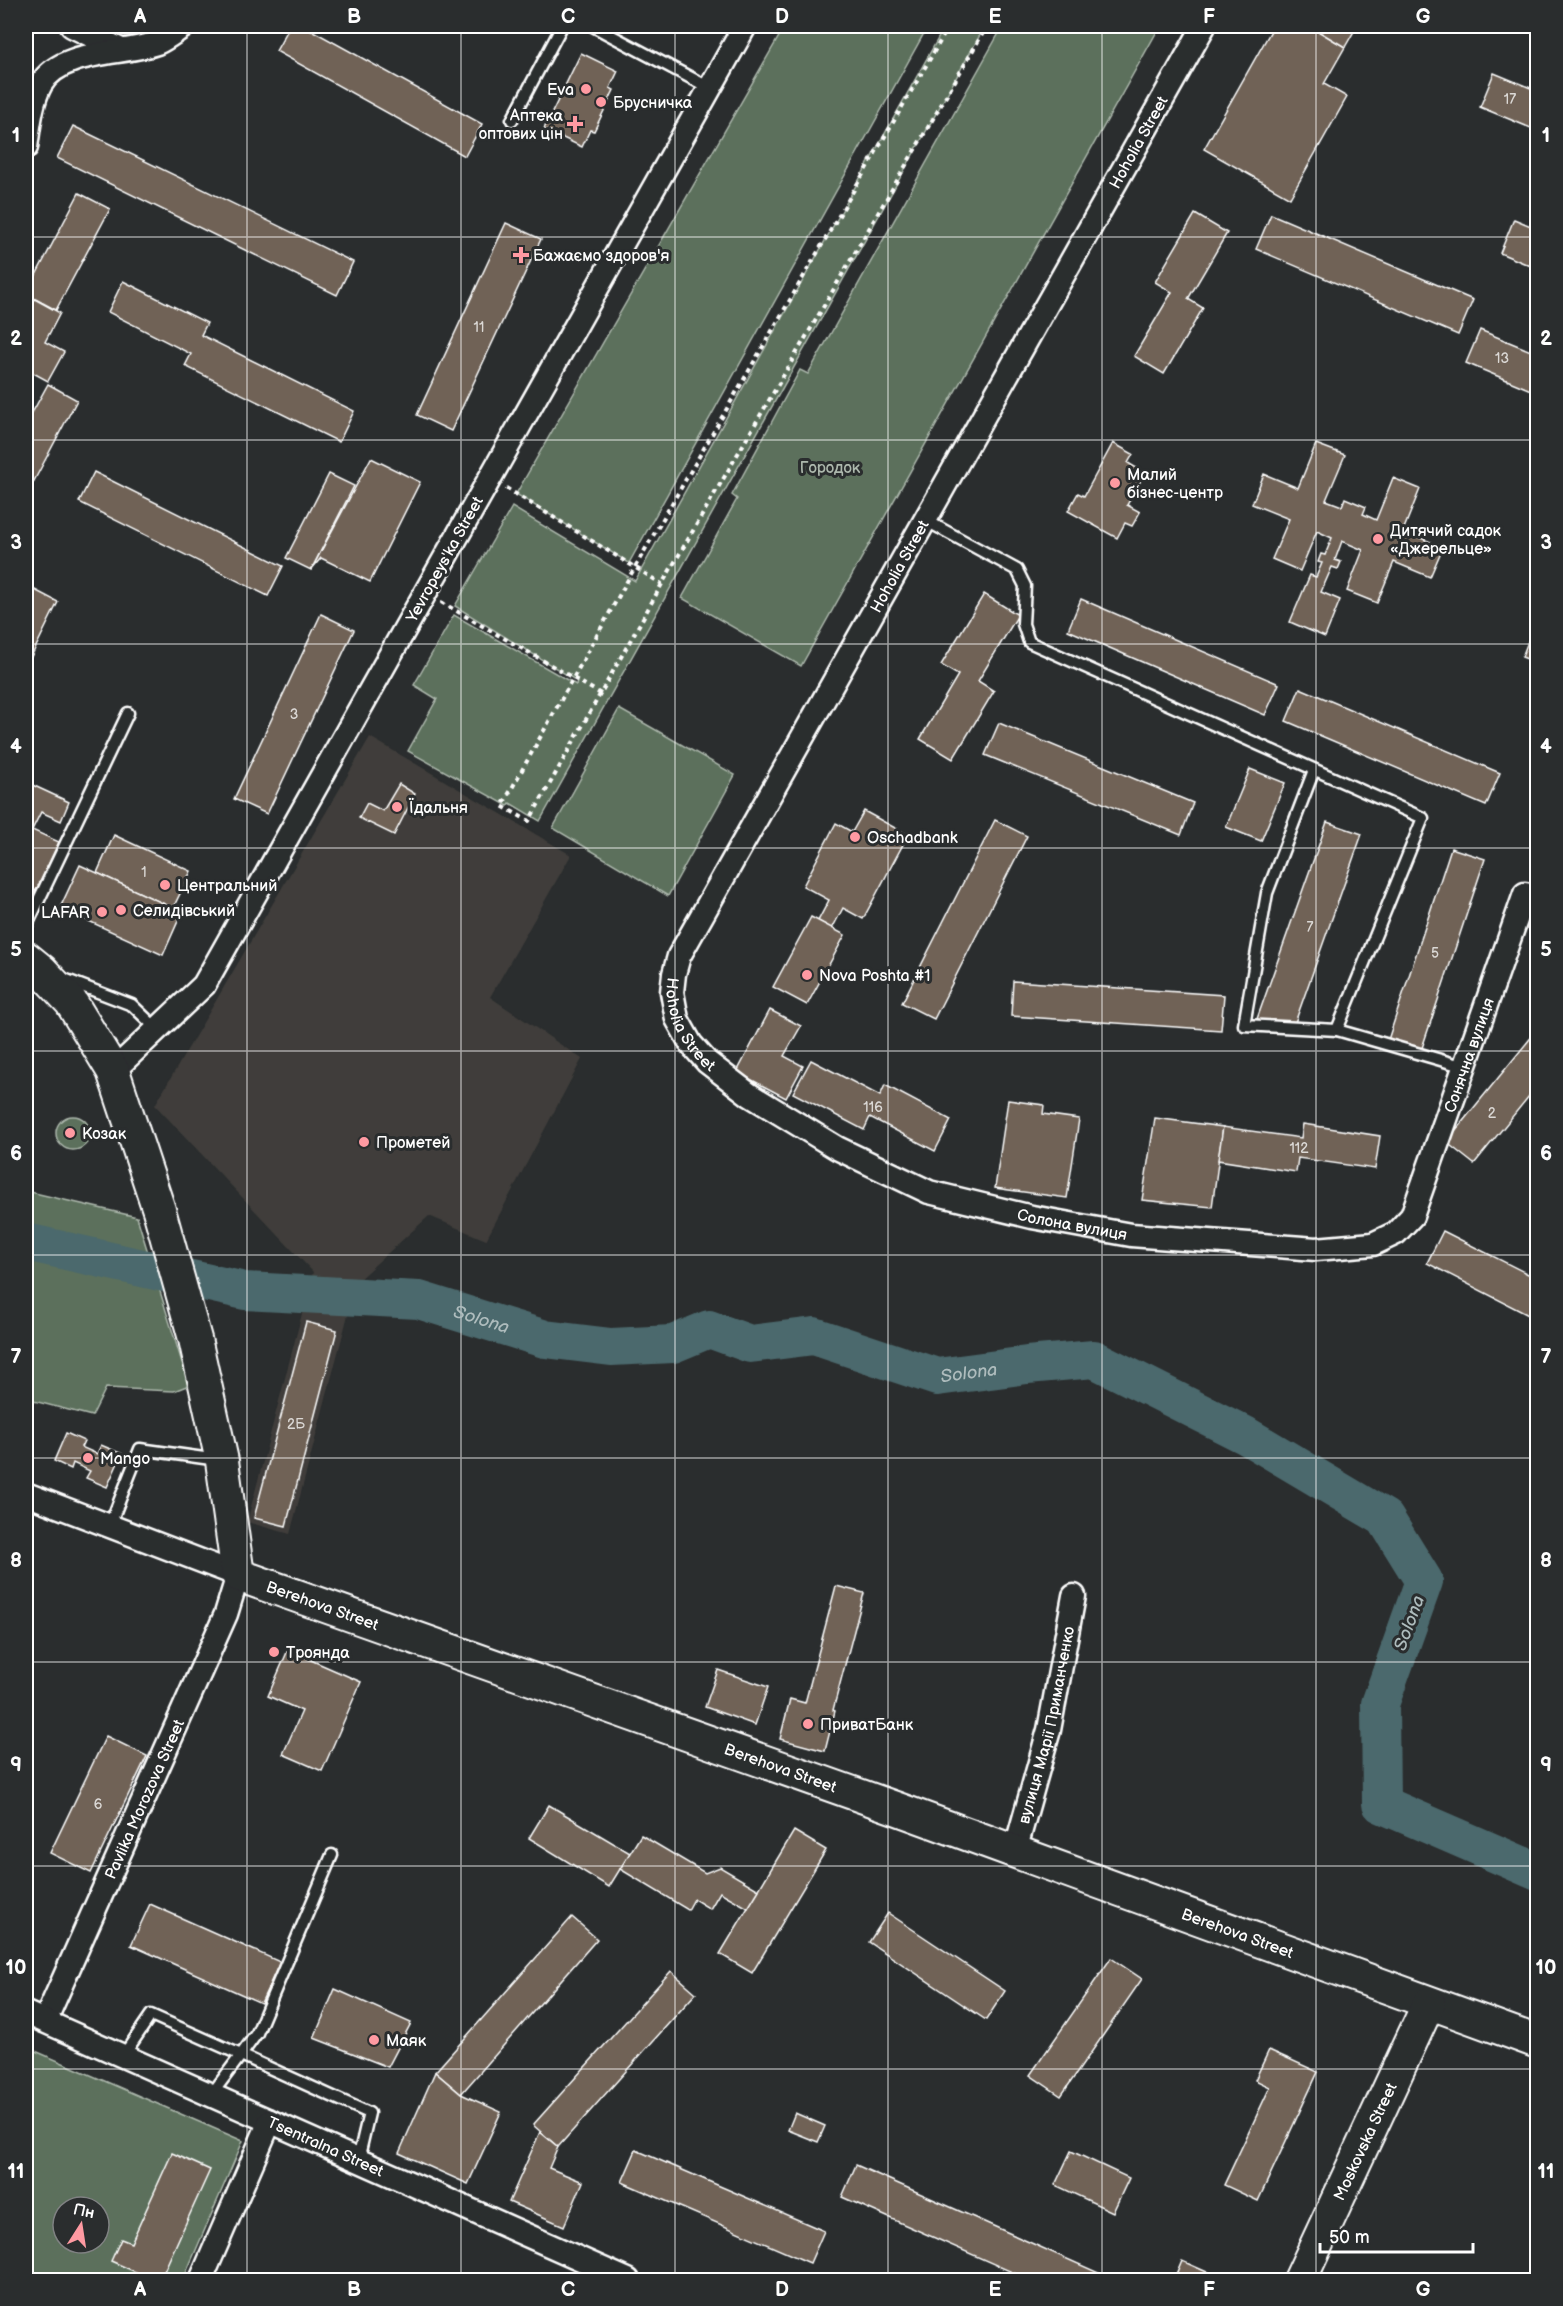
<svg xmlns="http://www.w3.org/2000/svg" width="1563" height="2306" font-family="'Balsamiq Sans',sans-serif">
<rect width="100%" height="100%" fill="#2a2d2e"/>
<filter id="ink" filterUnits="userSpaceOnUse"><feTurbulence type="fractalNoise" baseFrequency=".0167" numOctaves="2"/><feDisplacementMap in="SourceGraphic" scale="12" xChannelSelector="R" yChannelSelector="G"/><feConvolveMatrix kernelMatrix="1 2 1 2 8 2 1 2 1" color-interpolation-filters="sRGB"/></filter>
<g filter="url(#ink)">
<!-- built -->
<polygon fill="#3f3d3a" points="370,737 571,855 490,997 582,1059 486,1240 429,1216 357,1281 290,1534 247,1522 313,1272 155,1105"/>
<!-- green -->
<g fill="#5b705b" stroke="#adb8ad" stroke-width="1.5" fill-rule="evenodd">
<polygon points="785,26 928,26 629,563 516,494"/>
<polygon points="945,26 985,26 540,821 510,803 508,806 408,751 437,699 414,685 454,615 576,685 577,681 455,606 512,507 635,581"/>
<polygon points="1003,26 1160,26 801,666 682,598 737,499 732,495 800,370 808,374"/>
<polygon points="619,709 735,775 668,896 553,828"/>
<circle cx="73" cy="1133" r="17"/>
<polygon points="26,1191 137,1217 189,1385 174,1391 106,1388 92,1416 26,1399"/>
<path d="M 26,2047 L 243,2141 L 183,2280 L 26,2280 ZM 63,2207 L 99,2207 L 99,2243 L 63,2243 Z"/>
</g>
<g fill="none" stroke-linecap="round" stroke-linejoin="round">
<!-- river -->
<path stroke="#4b696d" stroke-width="38" id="s1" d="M 26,1242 L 245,1291 L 419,1300 L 545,1339 L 611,1347 L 673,1344 L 709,1329 L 750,1344 L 814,1336 L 937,1377 L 1027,1365 L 1094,1359 L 1245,1435 L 1385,1518 L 1424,1581 L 1380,1704 L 1381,1804 L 1538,1872"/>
</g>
<!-- building -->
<g fill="#6f6256" stroke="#fff" stroke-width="1.5">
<polygon points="290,26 304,26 482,124 465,156 276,51"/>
<polygon points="1271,26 1314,26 1313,28 1345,47 1324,84 1347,97 1290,198 1204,149 1273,27"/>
<polygon points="1314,26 1357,26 1345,47 1313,28"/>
<polygon points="581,53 618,71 610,88 614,90 594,131 590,130 582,147 544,129"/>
<polygon points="1494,73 1538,91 1538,131 1480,107"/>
<polygon points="73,126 353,262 337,295 57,158"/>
<polygon points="79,193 110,209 56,310 26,294"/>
<polygon points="1195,214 1227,233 1188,299 1203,308 1164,374 1134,356 1172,292 1155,282"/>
<polygon points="1271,214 1473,300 1458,335 1256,249"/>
<polygon points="1514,219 1538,229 1538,269 1500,253"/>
<polygon points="506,223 541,239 451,431 417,415"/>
<polygon points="123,281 207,323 201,335 354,411 339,442 185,366 191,354 108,312"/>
<polygon points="31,297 60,313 45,342 64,352 48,381 26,369 26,307"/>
<polygon points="1480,330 1538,354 1538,393 1466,363"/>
<polygon points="48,384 77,400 26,496 26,424"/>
<polygon points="1113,443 1133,454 1128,463 1145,473 1127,505 1140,512 1132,526 1125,523 1117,538 1068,511 1078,493 1084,496"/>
<polygon points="1316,444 1345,455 1326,500 1342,506 1345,498 1366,507 1363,514 1376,520 1393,478 1420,489 1403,531 1443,547 1430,577 1394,562 1377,603 1347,591 1363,550 1342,541 1335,560 1341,562 1338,569 1332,567 1321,592 1340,600 1325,637 1290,622 1310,575 1316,577 1322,563 1318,562 1321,554 1325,555 1332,538 1317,531 1300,571 1272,559 1289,519 1252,504 1264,474 1298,488"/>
<polygon points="371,458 420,482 370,582 321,558 311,570"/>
<polygon points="94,472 283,566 268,596 79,502"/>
<polygon points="329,474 354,486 311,570 286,558"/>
<polygon points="29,587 58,602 26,667 26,594"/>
<polygon points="984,594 1018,615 978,681 994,691 953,759 920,739 958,675 941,665"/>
<polygon points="1081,599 1279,684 1265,715 1068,630"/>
<polygon points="321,614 354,630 267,814 234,799"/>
<polygon points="1538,616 1538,663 1522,657"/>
<polygon points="1300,688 1500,773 1486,806 1286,721"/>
<polygon points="999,723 1193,803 1181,835 985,755"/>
<polygon points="1250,769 1285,783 1261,841 1226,827"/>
<polygon points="28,783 69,802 61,821 41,812 32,830 59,842 36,891 26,887 26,787"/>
<polygon points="399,784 415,794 394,835 359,818 367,803 383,811"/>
<polygon points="864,811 908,835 863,919 843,908 832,929 818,921 829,900 803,886 836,823 852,832"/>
<polygon points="995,820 1027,836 934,1019 902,1003"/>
<polygon points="1327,822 1362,834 1292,1031 1257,1019"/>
<polygon points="114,835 191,871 173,908 97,873"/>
<polygon points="1451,848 1485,859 1419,1057 1386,1046"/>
<polygon points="80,865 182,912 163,955 60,908"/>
<polygon points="811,917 845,935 807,1005 773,987"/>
<polygon points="1013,981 1224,995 1221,1030 1011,1016"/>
<polygon points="770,1010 801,1026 784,1056 803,1066 786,1098 737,1072"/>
<polygon points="1538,1029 1538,1085 1474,1164 1446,1142"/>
<polygon points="811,1060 880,1096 885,1085 951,1120 935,1151 870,1117 864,1130 793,1093"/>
<polygon points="1008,1100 1044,1105 1043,1114 1079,1119 1067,1198 995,1188"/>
<polygon points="1155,1118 1223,1127 1212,1207 1142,1200"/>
<polygon points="1303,1124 1380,1136 1375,1169 1298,1158 1296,1172 1218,1160 1223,1127 1301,1138"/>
<polygon points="1443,1231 1538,1279 1538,1320 1427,1263"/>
<polygon points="306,1322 337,1330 286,1526 254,1518"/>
<polygon points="66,1433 84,1441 81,1447 97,1454 101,1445 122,1454 107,1487 86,1478 90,1471 73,1463 71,1469 54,1461"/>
<polygon points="836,1586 864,1593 833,1710 835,1711 825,1751 780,1739 790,1699 805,1703"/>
<polygon points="288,1650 361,1682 322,1771 283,1754 302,1711 268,1696"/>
<polygon points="718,1670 768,1687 755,1725 705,1707"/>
<polygon points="106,1736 147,1756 91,1873 50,1853"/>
<polygon points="549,1805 630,1853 609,1887 529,1838"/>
<polygon points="794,1831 826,1850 752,1973 720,1954"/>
<polygon points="641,1835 705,1873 720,1867 759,1890 748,1908 720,1892 710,1909 694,1899 688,1910 620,1869"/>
<polygon points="150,1904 280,1962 261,2003 131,1945"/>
<polygon points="888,1913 1005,1991 986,2020 869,1942"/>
<polygon points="572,1917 597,1939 461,2094 435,2072"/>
<polygon points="1111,1958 1142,1979 1061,2096 1030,2075"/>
<polygon points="671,1971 696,1993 558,2147 533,2125"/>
<polygon points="335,1989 411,2023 388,2067 314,2038"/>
<polygon points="1269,2050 1318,2072 1258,2201 1224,2185 1270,2087 1255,2080"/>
<polygon points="435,2072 461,2094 501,2112 468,2184 399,2153"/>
<polygon points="795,2113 825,2126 818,2142 788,2130"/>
<polygon points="540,2132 558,2147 549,2168 583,2182 564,2226 509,2202"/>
<polygon points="636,2150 824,2231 810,2263 622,2182"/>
<polygon points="1071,2151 1129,2178 1113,2212 1055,2185"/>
<polygon points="172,2153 210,2170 160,2280 154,2280 111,2261 121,2239 131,2243"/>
<polygon points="856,2165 1110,2278 1109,2280 1030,2280 842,2197"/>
<polygon points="1182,2261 1225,2280 1174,2280"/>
</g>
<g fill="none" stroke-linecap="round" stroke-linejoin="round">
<defs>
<g id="lane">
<polyline points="593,26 710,88"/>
<polyline points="512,120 562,26"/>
<polyline points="925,520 1017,570 1025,586 1023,624 1029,642 1423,818 1337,1030 1465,1067"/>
<polyline points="1314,770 1267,893 1244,1025 1337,1030"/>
<polyline points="26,927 128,713"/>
<polyline points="64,979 132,1005 157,1029"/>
<polyline points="109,1527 140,1449 218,1460"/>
<polyline points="123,2056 151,2015 241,2055 257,2033 332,1855"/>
<polyline points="211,2095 241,2055 369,2113 358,2160"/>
</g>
<g id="street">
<polyline points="72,26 121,50"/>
<path id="s2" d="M 1204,26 L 679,956 L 674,974 L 672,992 L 677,1019 L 691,1044 L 707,1062 L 750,1095 L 837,1148 L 929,1192 L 1032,1217 L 1131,1235 L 1316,1249 L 1373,1244 L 1396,1233 L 1412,1216 L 1525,894"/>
<path d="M 26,147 C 29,127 31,102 41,84 C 62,49 123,55 157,43 C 166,39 176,31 184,26"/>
<polyline points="113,1071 204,985 745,26"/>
<polyline points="26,1494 238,1575 226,1614 45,2021"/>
<path id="s3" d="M 1015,1851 L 1049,1730 L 1074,1596"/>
<path id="s4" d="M 26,2013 L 628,2280"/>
<polyline points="201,2280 270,2121"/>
</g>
<g id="secondary">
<path id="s5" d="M 26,958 L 42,971 L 71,1002 L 113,1071 L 159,1210 L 195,1339 L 222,1461 L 238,1575 L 898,1809 L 1538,2042"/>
<path id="s6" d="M 1300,2280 L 1429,2003"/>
</g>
</defs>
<!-- lane casing -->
<use href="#lane" stroke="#fff" stroke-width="15"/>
<!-- street casing -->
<use href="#street" stroke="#fff" stroke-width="27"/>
<!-- secondary casing -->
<use href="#secondary" stroke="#fff" stroke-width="36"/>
<!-- path -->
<g stroke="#fff" stroke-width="4" stroke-dasharray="4.5 4.5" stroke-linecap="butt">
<polyline points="949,26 635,567 502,806 529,821 662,584 987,26"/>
<polyline points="506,488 662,584"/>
<polyline points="441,602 601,694"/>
<polyline points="1532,877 1538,863"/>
<polyline points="26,1023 34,997"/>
</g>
<!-- lane -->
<use href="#lane" stroke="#2a2d2e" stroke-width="10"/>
<!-- street -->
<use href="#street" stroke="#2a2d2e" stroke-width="22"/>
<!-- secondary -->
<use href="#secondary" stroke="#2a2d2e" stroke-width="32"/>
</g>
</g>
<!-- grid -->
<path fill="none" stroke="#fff" stroke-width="1.5" stroke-opacity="0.55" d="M 247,26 L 247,2280M 461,26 L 461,2280M 675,26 L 675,2280M 888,26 L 888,2280M 1102,26 L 1102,2280M 1316,26 L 1316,2280M 26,237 L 1538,237M 26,440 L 1538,440M 26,644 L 1538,644M 26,848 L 1538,848M 26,1051 L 1538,1051M 26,1255 L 1538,1255M 26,1458 L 1538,1458M 26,1662 L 1538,1662M 26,1866 L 1538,1866M 26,2069 L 1538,2069"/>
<!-- markers -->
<g fill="#ff9aa2" stroke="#2a2d2e" stroke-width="2">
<circle cx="586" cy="89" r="6"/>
<circle cx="601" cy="102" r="6"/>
<path d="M572 115h6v6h6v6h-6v6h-6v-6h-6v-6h6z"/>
<path d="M518 246h6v6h6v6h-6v6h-6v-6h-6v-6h6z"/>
<circle cx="1115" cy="483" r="6"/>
<circle cx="1378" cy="539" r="6"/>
<circle cx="397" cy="807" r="6"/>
<circle cx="855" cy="837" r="6"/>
<circle cx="165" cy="885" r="6"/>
<circle cx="121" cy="910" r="6"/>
<circle cx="102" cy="912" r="6"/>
<circle cx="807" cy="975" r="6"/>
<circle cx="70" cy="1133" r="6"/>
<circle cx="364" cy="1142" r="6"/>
<circle cx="88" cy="1458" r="6"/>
<circle cx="274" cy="1652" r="6"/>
<circle cx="808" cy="1724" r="6"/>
<circle cx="374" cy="2040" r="6"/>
</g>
<g text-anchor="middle" stroke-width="6" stroke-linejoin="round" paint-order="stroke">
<!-- number labels -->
<g font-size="14" fill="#dbd8d5">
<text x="1510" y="104">17</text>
<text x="479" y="332">11</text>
<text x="1502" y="363">13</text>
<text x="294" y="719">3</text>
<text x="144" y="877">1</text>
<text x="1310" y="932">7</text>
<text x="1435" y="958">5</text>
<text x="873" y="1112">116</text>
<text x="1492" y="1118">2</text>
<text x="1299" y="1153">112</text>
<text x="296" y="1429">2Б</text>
<text x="98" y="1809">6</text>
</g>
<!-- poi labels -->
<g font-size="16" fill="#fff" stroke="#2a2d2e" text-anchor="start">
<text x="574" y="95" text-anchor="end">Eva</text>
<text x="613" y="108">Брусничка</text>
<text x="563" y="121" text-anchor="end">Аптека<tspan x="563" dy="18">оптових цін</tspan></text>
<text x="533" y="261">Бажаємо здоров'я</text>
<text x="1127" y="480">Малий<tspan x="1127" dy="18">бізнес-центр</tspan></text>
<text x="1390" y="536">Дитячий садок<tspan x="1390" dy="18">«Джерельце»</tspan></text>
<text x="409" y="813">Їдальня</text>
<text x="867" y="843">Oschadbank</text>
<text x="177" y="891">Центральний</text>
<text x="133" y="916">Селидівський</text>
<text x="90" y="918" text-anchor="end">LAFAR</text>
<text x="819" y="981">Nova Poshta #1</text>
<text x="82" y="1139">Козак</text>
<text x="376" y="1148">Прометей</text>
<text x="100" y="1464">Mango</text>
<text x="286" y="1658">Троянда</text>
<text x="820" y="1730">ПриватБанк</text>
<text x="386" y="2046">Маяк</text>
</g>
<!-- street labels -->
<g font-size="16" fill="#fff" stroke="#2a2d2e">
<text transform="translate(1138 142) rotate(-61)" y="6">Hoholia Street</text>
<text transform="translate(444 559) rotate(-61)" y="6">Yevropeysʹka Street</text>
<text transform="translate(899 566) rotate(-61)" y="6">Hoholia Street</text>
<text dy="6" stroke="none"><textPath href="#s2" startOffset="1142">Hoholia Street</textPath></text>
<text dy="6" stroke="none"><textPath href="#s2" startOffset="2112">Сонячна вулиця</textPath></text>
<text dy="6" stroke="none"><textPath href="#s2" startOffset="1590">Солона вулиця</textPath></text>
<text dy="6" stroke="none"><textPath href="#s5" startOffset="754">Berehova Street</textPath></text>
<text dy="6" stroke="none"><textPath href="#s3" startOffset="130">вулиця Марії Приманченко</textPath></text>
<text dy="6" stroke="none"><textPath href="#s5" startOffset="1240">Berehova Street</textPath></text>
<text transform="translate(144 1799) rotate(-66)" y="6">Pavlika Morozova Street</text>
<text dy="6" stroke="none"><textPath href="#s5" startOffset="1726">Berehova Street</textPath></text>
<text dy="6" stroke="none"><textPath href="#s6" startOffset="153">Moskovska Street</textPath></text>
<text dy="6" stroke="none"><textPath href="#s4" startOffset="328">Tsentralna Street</textPath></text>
</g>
<!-- park labels -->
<g font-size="16" fill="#adb8ad" stroke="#2a2d2e">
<text x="830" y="473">Городок</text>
</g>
<!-- water labels -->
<g font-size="18" font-style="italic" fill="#aebcbd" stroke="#2a2d2e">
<text dy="6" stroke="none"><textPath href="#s1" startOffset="464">Solona</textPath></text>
<text dy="6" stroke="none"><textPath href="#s1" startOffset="968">Solona</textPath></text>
<text transform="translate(1409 1623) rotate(-70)" y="6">Solona</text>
</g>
</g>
<!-- margin -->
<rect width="1563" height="2306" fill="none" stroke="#2a2d2e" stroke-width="66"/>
<!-- north arrow -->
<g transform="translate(81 2225) rotate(12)"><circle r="28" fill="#2a2d2e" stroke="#7f8182" stroke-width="1.5"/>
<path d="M0-4.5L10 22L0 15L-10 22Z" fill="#ff9aa2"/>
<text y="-9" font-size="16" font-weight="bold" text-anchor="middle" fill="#ffffff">Пн</text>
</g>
<!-- scale -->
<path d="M1320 2243v9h153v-9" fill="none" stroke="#ffffff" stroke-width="3"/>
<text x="1329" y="2243" font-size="18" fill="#ffffff" stroke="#2a2d2e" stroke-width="4.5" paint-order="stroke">50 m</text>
<rect x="33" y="33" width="1497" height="2240" fill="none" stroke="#fff" stroke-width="2"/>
<g font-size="20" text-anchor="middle" font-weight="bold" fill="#fff">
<text x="140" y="23">A</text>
<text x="354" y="23">B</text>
<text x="568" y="23">C</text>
<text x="782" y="23">D</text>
<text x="995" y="23">E</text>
<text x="1209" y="23">F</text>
<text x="1423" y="23">G</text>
<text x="16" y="142">1</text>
<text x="1546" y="142">1</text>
<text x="16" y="345">2</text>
<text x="1546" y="345">2</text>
<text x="16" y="549">3</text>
<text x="1546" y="549">3</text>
<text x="16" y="753">4</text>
<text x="1546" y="753">4</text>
<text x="16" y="956">5</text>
<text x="1546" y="956">5</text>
<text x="16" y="1160">6</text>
<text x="1546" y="1160">6</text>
<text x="16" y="1363">7</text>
<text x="1546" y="1363">7</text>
<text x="16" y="1567">8</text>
<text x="1546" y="1567">8</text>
<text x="16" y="1771">9</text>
<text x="1546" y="1771">9</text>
<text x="16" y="1974">10</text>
<text x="1546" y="1974">10</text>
<text x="16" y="2178">11</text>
<text x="1546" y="2178">11</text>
<text x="140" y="2296">A</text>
<text x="354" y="2296">B</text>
<text x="568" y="2296">C</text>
<text x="782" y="2296">D</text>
<text x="995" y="2296">E</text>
<text x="1209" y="2296">F</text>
<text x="1423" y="2296">G</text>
</g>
</svg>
